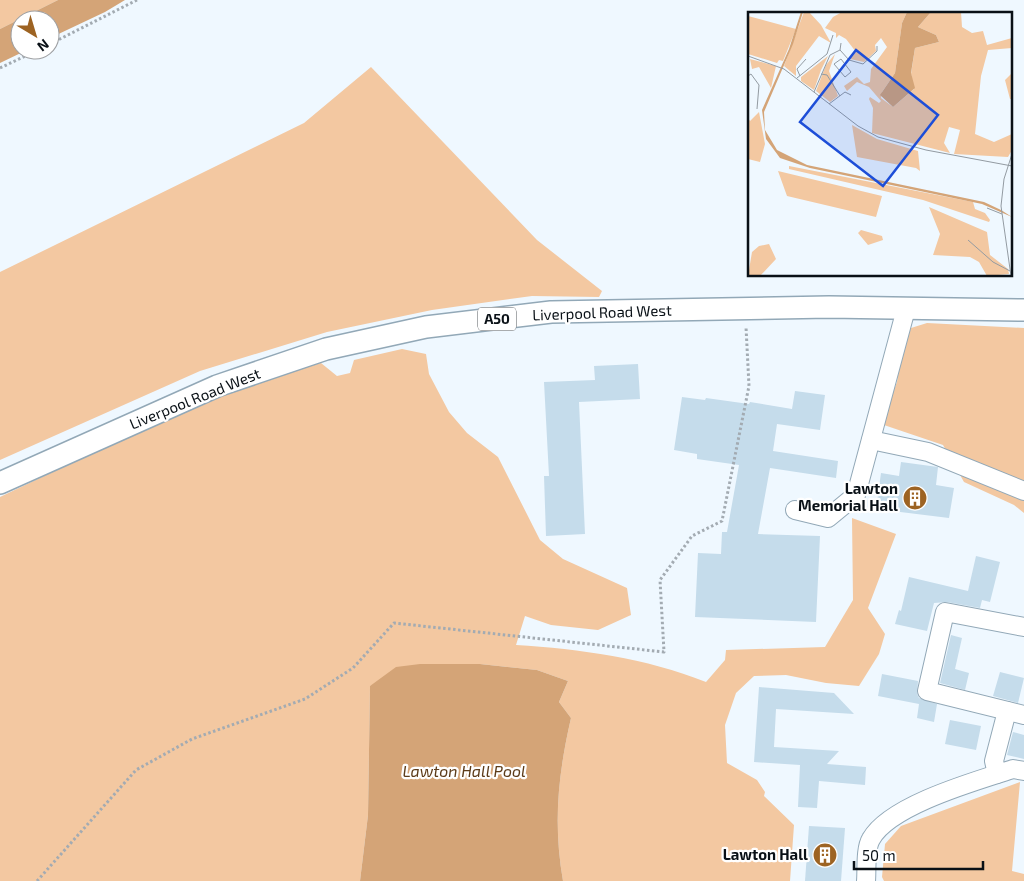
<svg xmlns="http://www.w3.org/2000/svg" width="1024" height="881" font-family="'Exo 2',sans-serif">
<rect width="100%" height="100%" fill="#eff8ff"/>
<!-- green -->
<g fill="#f3c8a1">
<polygon points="0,0 58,0 0,29"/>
<polygon points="371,67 537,240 602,291 599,297 532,296 432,310 327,332 200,371 0,460 0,272 304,123"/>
<polygon points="927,323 1024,328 1024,513 1014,505 964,482 943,445 881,424 897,382 901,355 911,328"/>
<path d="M 402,349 L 426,354 L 429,374 L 449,412 L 467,433 L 498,457 L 540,540 L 563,559 L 627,588 L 631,615 L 598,630 L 551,625 L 525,616 L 516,645 C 580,649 646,658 706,682 L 725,660 L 726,650 L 825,647 L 853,600 L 852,518 L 896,534 L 868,608 L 885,634 L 879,654 L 859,686 L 826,683 L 786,675 L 754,676 L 736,693 L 725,725 L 727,763 L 757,780 L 765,792 L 764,796 L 794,825 L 790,881 L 563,881 C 553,823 558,775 571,718 L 559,702 L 568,681 L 537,670 L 480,664 L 370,686 L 368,815 L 360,881 L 0,881 L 0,497 C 105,448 209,393 321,363 L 337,376 L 350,373 L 354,360 Z"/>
<polygon points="1020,782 1012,871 1024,874 1024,881 884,881 882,877 885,844 901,826"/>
</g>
<!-- water -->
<g fill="#d4a477">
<polygon points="58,0 125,0 105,12 50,38 50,20 20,20 20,50 27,50 0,63 0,29"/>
<path d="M 420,664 L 480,664 L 537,670 L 568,681 L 559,702 L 571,718 C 558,775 553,823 563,881 L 360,881 L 368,815 L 370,686 L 396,667 Z"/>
</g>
<!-- building -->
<g fill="#c5dceb">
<polygon points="638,364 640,399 579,402 585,534 546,536 544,476 549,476 544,382 595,380 594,366"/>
<polygon points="795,391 825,395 820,430 777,424 773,451 838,461 836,478 770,468 758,534 820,536 816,622 695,617 698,553 721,554 722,532 727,532 739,465 697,459 697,454 674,450 682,397 705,400 706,398 749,404 750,402 792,409"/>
<polygon points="901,462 938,467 936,485 954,488 949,518 876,509 881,473 899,476"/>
<polygon points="976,556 1000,562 990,602 982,600 980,608 947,602 934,603 927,631 895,624 899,610 901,611 909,577 968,591"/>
<polygon points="951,635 962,638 955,669 969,673 965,690 940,683"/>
<polygon points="1000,672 1024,678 1018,703 993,696"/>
<polygon points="882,674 918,681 917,694 919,698 937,704 934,722 917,718 919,704 878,696"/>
<polygon points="759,687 834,693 854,714 776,709 774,747 839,751 827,764 866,767 865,785 819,781 817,808 798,807 800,765 754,762"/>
<polygon points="950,720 981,726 976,750 945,744"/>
<polygon points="1013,732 1024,735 1024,759 1007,755"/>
<polygon points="809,826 845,828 841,881 805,881"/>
</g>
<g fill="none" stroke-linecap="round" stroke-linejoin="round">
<defs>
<g id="minor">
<polyline points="871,440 928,452 1024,491"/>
<polyline points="795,510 828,518 856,495 906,309"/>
<polyline points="1024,627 945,612 927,691 1024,715"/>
<polyline points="997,774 994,761 1007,711"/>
<path d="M 866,881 C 867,870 865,849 871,839 C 890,805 976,781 1013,769 L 1024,771"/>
</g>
<polyline id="major" points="0,483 217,386 326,349 426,327 551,312 829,307 1024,310"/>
</defs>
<!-- minor casing -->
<use href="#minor" stroke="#92a8b7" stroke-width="20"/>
<!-- major casing -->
<use href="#major" stroke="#92a8b7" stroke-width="24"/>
<!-- path -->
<g stroke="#a3abb2" stroke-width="3" stroke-dasharray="2.5 2.5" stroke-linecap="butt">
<polyline points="50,44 137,0"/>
<polyline points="0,68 38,50"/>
<polyline points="37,881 136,770 192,739 305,699 353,668 394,623 664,652 660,580 692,536 722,521 749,386 746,327"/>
</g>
<!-- minor -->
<use href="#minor" stroke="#fff" stroke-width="18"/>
<!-- major -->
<use href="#major" stroke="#fff" stroke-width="21"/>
</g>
<!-- icons -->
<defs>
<symbol id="building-disc" viewBox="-11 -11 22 22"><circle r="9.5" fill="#9d6322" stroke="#fff"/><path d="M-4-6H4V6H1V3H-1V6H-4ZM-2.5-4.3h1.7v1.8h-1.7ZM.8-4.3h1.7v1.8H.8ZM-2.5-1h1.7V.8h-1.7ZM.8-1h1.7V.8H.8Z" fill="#fff"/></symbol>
</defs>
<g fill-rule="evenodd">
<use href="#building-disc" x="901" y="484" width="28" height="28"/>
<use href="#building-disc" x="811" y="841" width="28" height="28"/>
</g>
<g text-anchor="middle" stroke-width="4.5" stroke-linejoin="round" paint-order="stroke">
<!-- shield labels -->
<rect fill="#fff" stroke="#53585c" stroke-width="1" x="478" y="307.5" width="38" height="23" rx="4"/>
<g font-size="14" font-weight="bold" fill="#091016">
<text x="497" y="324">A50</text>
</g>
<!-- street labels -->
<g font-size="15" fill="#091016" stroke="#fff">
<text transform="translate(602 313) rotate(-2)" y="5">Liverpool Road West</text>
<text transform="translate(195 399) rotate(-22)" y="5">Liverpool Road West</text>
</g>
<!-- poi labels -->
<g font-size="15" font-weight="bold" fill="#091016" stroke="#fff" text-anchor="end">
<text x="898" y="494">Lawton<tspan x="898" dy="17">Memorial Hall</tspan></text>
<text x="808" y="860">Lawton Hall</text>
</g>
<!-- water labels -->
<g font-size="16" font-style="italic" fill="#5d3c1a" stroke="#fff">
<text x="464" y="777">Lawton Hall Pool</text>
</g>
</g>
<!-- overview -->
<g transform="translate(748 12)">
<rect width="264" height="264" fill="#eff8ff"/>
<path d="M 56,0 L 61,0 L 73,13 L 83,31 L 71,24 L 48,54 L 48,64 L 36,54 ZM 94,0 L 159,0 L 154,11 L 147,61 L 134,80 L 133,86 L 145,95 L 166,77 L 163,62 L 167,36 L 191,30 L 188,23 L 170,15 L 183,0 L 213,0 L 214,15 L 224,21 L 235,19 L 239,33 L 264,26 L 264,36 L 240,38 L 233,64 L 227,122 L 246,130 L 264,122 L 264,138 L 260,145 L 206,142 L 212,118 L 201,115 L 196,131 L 202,141 L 124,121 L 125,96 L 121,87 L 122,85 L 131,91 L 133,89 L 121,75 L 109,70 L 99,79 L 96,74 L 109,65 L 116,72 L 122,70 L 123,57 L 139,35 L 133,26 L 127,33 L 128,39 L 116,50 L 102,47 L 108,40 L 98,27 L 91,23 L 88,26 L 88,21 L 77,16 L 85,5 ZM 0,4 L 48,17 L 35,49 L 31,48 L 29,51 L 0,42 ZM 87,42 L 81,59 L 90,84 L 82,90 L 68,79 L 78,53 ZM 80,44 L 73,58 L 66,78 L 53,69 L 53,65 ZM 2,47 L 28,54 L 23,76 L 11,55 L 4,57 ZM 264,61 L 264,87 L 262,87 L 257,68 ZM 11,100 L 17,132 L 12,150 L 0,147 L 0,106 L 2,109 ZM 104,113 L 129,127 L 170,139 L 172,159 L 168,156 L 109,145 ZM 41,154 L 225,190 L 227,197 L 237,201 L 242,208 L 241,210 L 175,188 L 41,157 ZM 30,159 L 134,184 L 128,205 L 39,184 ZM 181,195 L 239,220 L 242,243 L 260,257 L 261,262 L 239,264 L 231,250 L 222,245 L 185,243 L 192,222 ZM 113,218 L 134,224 L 135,228 L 120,233 L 110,221 ZM 21,232 L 28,247 L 12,264 L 0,264 L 4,240 L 11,234 Z" fill="#f3c8a1"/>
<path d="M 53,0 L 55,0 L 45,32 L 16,100 L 17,118 L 29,138 L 59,153 L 236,190 L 253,198 L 264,205 L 234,192 L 62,156 L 32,146 L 18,127 L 14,98 L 41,37 ZM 159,0 L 183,0 L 170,15 L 188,23 L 191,30 L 167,36 L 163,61 L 167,76 L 145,95 L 132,83 L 147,61 L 154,11 Z" fill="#d4a477"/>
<path fill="none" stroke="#939ba2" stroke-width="1" d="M 93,31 L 92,38 L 101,48 L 115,52 L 129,39 L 129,34M 0,44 L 36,57 L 110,114 L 130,125 L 178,138 L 264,154M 93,47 L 103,60 L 97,65 L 86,52 ZM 73,62 L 79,63 L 92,84M 0,64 L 3,62 L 11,73 L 9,97M 52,64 L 49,57 L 58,47M 49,66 L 79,42 L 85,23M 66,80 L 82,43 L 92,38M 81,92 L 97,80 L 103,83M 239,196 L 254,202M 220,228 L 245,250 L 262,259M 263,264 L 253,194 L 256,167 L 264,142"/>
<path fill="#1d4ed8" fill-opacity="0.15" stroke="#1d4ed8" stroke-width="2.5" d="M 108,38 L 190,103 L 135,174 L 52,110 Z"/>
<rect width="264" height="264" fill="none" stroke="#091016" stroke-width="2.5"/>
</g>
<!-- north arrow -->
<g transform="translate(35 35) rotate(142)"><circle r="24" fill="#ffffff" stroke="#9d9fa2"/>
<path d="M0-4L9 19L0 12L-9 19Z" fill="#9d6322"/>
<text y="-8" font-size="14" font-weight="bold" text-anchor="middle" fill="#091016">N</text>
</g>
<!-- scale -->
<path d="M854 861v8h129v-8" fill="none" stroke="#091016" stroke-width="2.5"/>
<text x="862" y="861" font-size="15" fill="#091016" stroke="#ffffff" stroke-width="4" paint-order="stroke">50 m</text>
</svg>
